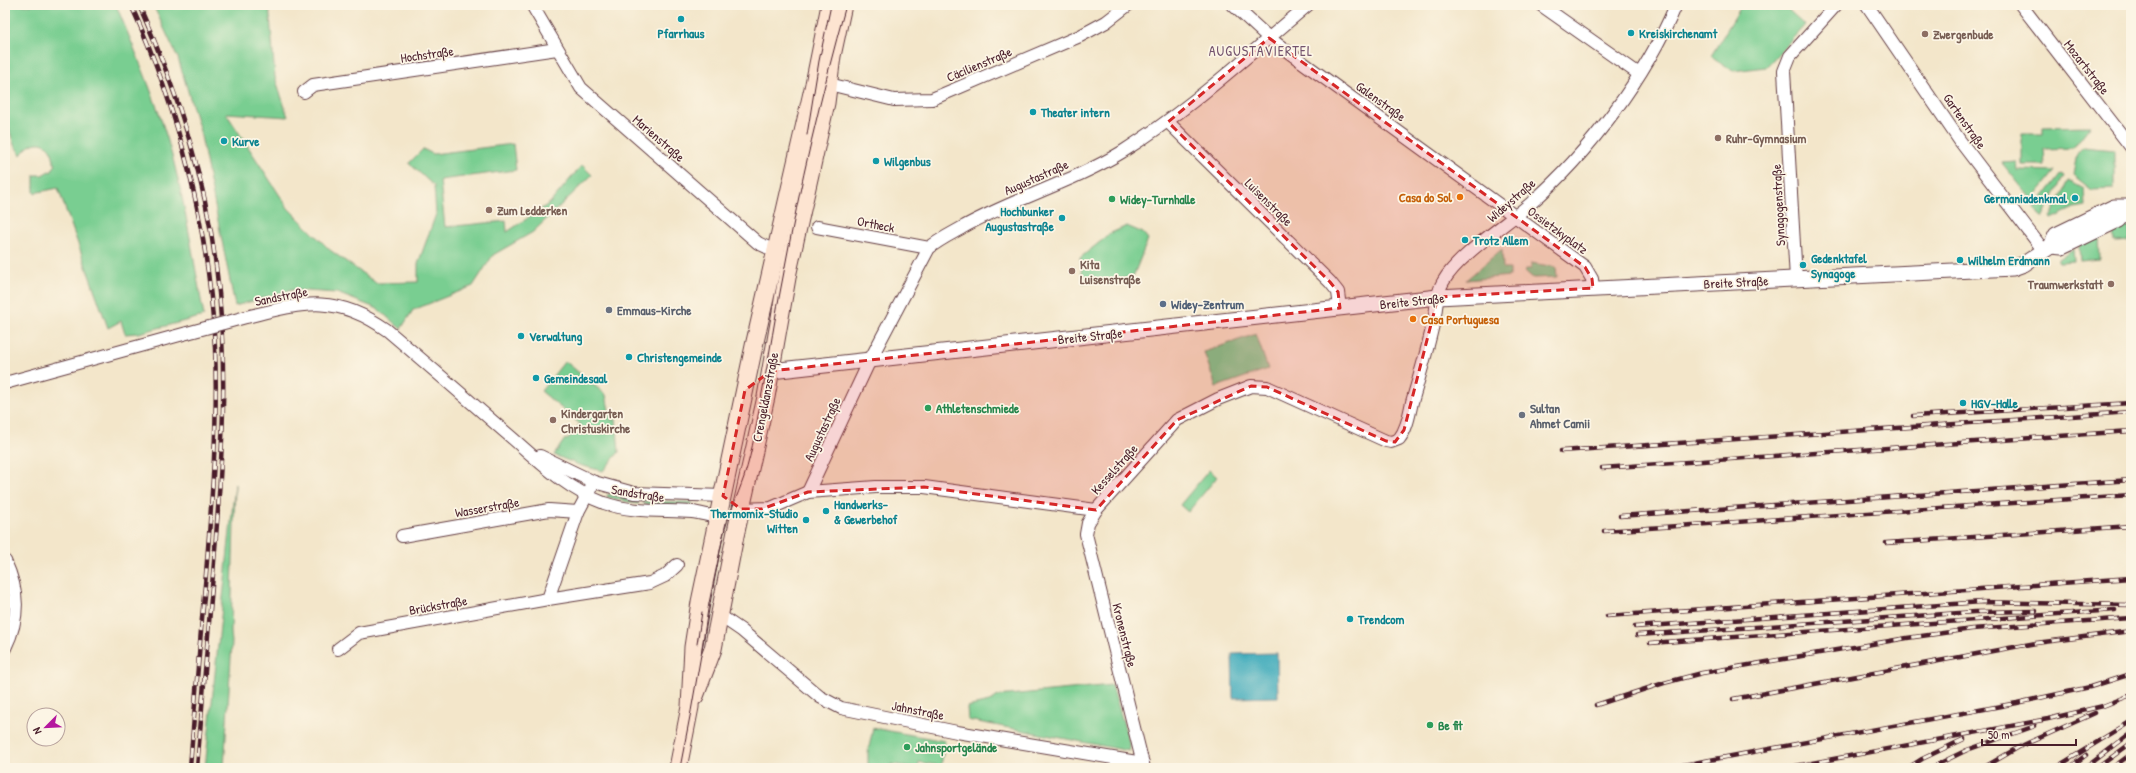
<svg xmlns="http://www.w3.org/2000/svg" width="2136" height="773" font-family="'Patrick Hand',sans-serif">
<rect width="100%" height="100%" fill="#fcf5e5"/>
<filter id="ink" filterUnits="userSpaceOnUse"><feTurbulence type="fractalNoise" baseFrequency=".025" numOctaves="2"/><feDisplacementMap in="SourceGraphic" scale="8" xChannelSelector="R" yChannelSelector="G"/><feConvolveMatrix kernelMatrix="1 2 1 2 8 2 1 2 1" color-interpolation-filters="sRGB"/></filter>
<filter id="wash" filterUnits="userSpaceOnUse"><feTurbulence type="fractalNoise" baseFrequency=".012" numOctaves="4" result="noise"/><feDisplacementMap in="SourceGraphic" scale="16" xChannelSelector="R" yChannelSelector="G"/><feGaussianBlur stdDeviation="0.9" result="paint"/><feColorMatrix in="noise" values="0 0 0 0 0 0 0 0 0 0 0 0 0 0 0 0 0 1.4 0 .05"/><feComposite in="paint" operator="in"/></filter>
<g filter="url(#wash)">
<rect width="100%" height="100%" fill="#f3e6ca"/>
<!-- green -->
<g fill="#79ce91" stroke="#62765e">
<path d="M 5,5 L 116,5 C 135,50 154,95 168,141 C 185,199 193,258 204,316 L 139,333 L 125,334 L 121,321 L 108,328 L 58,188 L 34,193 L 34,175 L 42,175 L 49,171 L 51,172 L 56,164 L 54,163 C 53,140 33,136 21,155 L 14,145 L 5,116 Z"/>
<polygon points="153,5 269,5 275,77 288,117 226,113 288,208 330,250 376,283 418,282 418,264 436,214 434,186 409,163 423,149 433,154 513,144 516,170 440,180 445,227 506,221 507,232 550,203 582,165 592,175 533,232 493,255 473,286 413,310 401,329 378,309 337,293 292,290 235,306 200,131 178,58"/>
<polygon points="1742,5 1783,5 1805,25 1766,67 1733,71 1711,56"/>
<polygon points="2090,126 2073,148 2044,149 2045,165 2022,165 2022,134 2043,134 2043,127"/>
<polygon points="2083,147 2114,150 2114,189 2092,190 2073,175 2077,154"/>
<polygon points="2017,162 2018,170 2055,171 2032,200 2002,163"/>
<polygon points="2061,174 2064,176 2042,218 2035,208"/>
<polygon points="2069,181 2084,189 2085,206 2074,208 2051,219 2050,218"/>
<polygon points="1127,226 1143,233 1148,239 1133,277 1083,284 1080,258 1111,233"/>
<polygon points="2129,226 2130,241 2115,242 2114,230 2120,227"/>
<polygon points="2099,236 2100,259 2080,261 2079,246"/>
<polygon points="1502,249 1503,269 1510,269 1510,276 1466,280"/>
<polygon points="2073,249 2074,261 2059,262 2059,258"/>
<polygon points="1531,263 1556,267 1557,277 1533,278 1525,271 1525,269 1531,269"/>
<polygon points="1256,334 1268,369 1216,387 1204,352"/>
<polygon points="565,361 606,395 611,420 616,419 619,452 603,471 579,465 554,455 565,439 567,440 580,424 541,391"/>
<polygon points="1209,470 1217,477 1188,512 1180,505"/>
<polygon points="235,484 231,632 232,642 224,768 205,768"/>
<polygon points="608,494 639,501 638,504 607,497"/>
<polygon points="643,501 692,502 692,505 643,504"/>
<polygon points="1112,685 1129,742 1129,751 968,720 967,707 989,702 998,696"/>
<polygon points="873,728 945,741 941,766 919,762 918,768 891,764 891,768 868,768 868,752"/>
</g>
<!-- water -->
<polygon fill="#3caabb" stroke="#436473" points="1277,653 1278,697 1233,698 1232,654"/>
</g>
<g filter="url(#ink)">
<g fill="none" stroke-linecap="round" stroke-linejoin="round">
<defs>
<g id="minor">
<polyline points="532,5 581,88 758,243 775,251 779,258"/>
<polyline points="1233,5 1269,38 1585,267 1592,279 1593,288"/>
<polyline points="1541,5 1639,74"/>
<polyline points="1867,5 1960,141 2044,251"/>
<polyline points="2021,5 2131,147"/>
<polyline points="829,84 894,100 932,99 1080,36 1106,22 1128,5"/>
<polyline points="304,92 313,85 557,49"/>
<polyline points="1168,122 1330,282 1338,292 1340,308"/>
<polyline points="817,227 929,248"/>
<polyline points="1796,279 1784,71 1790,56 1836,5"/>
<path d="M 246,317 C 303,303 335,293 387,330 C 426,363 465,397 504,431 C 536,458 564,488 604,503 C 633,513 662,510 692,512 C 700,513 710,516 718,517"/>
<polyline points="5,383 187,333"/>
<polyline points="540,456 594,482 634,493 723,496"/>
<path d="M 808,492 L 870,360 L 929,248 C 940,239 953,233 965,226 C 1016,198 1073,182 1122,152 C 1189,110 1247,56 1308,5"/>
<polyline points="741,509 771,508 808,492 876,487 924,487 1096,510"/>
<polyline points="402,536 549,510 578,512"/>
<path d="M 5,561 C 19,591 20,618 5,648"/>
<polyline points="548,599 650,583 665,576 677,565"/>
<polyline points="719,615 741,630 820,697 841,708 957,732 1143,763"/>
<polyline points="338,649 359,633 548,599 578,512 594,482"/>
<path d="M 1144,768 L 1086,534 L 1088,523 L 1096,510 L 1177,420 L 1218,399 L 1251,386 L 1267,387 L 1386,441 L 1391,442 L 1399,439 C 1407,429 1409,415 1412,402 C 1420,375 1428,348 1434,320 C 1437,308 1436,293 1443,282 C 1457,256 1507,224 1530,204 C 1589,153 1646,76 1676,5"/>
</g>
<g id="tertiary">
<polyline points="2051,246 2062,247 2118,220 2127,208"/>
<polyline points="771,371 1438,297 2013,268 2024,264 2051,246 2056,235 2114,207 2131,207"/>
</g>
<g id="secondary">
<polyline points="695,696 713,649 735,536 766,397 788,272 826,103 832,56 843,5"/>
<polyline points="678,768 690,707 693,647 700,602 754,346 814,84 830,5"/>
</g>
</defs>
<!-- minor casing -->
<use href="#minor" stroke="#633d43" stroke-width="14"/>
<!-- tertiary casing -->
<use href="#tertiary" stroke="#633d43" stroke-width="17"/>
<!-- secondary casing -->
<use href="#secondary" stroke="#633d43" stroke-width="19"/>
<!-- minor -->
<use href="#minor" stroke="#fff" stroke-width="12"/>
<!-- tertiary -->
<use href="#tertiary" stroke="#fff" stroke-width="15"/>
<!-- secondary -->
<use href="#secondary" stroke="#fde4d1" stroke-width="17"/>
<!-- tram -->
<g stroke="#4a1f2b" stroke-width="1">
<polyline points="807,135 819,61 831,5"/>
<polyline points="697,644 702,612"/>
<path d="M 680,768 C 696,691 707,613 723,536 C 728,516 737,497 744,477 C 753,450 757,420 762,393 C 770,354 775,315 783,277 C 800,185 821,95 846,5"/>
</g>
<defs>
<g id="rail">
<path d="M 131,5 C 180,112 209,230 215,348 C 218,423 212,498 206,574 C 200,638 195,703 190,768"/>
<path d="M 139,5 C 176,88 205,175 216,266 C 229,365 222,463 214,562 C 208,631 203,699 197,768"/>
<polyline points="1913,416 2131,403"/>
<polyline points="1561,451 2131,412"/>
<polyline points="1602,468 2131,431"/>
<polyline points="1620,516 2131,480"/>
<polyline points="1604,531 2131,495"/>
<polyline points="1886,543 2131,526"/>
<polyline points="1607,616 2131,578"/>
<polyline points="1635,627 1982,602 2131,605"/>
<polyline points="1637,635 1974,612 2036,611"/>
<polyline points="1650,643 2115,610"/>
<polyline points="1733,699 2036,643 2131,631"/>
<polyline points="1596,705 1664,683 1702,673 1907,638 1972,629 2131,618"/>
<polyline points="1667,768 2017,703 2090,687 2131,674"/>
<polyline points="1785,768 2048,719 2103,706 2131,695"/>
<polyline points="1908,768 1922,759 1964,739"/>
<polyline points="1930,768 1967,750 2035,726"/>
<polyline points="1983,768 2019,747 2095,713"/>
<polyline points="2055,768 2130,722"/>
<polyline points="2069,768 2086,755"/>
<polyline points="2085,768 2131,733"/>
<polyline points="2097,768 2131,743"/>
<polyline points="2112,768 2131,754"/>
<polyline points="2126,768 2131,764"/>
</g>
</defs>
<!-- rail casing -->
<use href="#rail" stroke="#4a1f2b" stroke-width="4.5"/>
<!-- rail -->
<use href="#rail" stroke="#fcf5e5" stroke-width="3" stroke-dasharray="9" stroke-linecap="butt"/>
<defs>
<polyline id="minor-bridge" points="187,333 246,317"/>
</defs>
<!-- minor-bridge casing -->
<use href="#minor-bridge" stroke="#633d43" stroke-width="14" stroke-linecap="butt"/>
<!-- minor-bridge -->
<use href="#minor-bridge" stroke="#fff" stroke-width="12"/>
</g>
</g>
<!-- marked area -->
<path fill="#d62828" fill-opacity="0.2" stroke="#d62828" stroke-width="3" stroke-dasharray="8 5" stroke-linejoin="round" d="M 1269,38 L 1585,267 L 1592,279 L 1593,288 L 1438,297 L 1404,430 L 1395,442 L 1386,441 L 1267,387 L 1251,386 L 1177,420 L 1096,510 L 924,487 L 808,492 L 762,509 L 741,509 L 723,496 L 745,390 L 771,371 L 1340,308 L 1338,292 L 1330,282 L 1168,122 Z"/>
<!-- markers -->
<g fill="#0f9aa8" stroke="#fcf5e5" stroke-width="1.5">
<circle cx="681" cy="19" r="4"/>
<circle cx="1631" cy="33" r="4"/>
<circle cx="1033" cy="112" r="4"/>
<circle cx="224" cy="141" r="4"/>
<circle cx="876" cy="161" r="4"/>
<circle cx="2075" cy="198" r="4"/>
<circle cx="1062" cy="218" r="4"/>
<circle cx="1465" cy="240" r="4"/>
<circle cx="1960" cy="260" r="4"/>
<circle cx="1803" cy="265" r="4"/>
<circle cx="521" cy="336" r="4"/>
<circle cx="629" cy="357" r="4"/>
<circle cx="536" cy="378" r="4"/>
<circle cx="1963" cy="403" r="4"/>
<circle cx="826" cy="511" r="4"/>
<circle cx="806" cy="520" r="4"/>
<circle cx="1350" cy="619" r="4"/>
</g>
<g fill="#8d6e63" stroke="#fcf5e5" stroke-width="1.5">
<circle cx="1925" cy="34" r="4"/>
<circle cx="1718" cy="138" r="4"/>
<circle cx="489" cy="210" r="4"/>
<circle cx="1072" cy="271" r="4"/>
<circle cx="2111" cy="284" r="4"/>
<circle cx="553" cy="420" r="4"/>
</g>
<g fill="#e8710a" stroke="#fcf5e5" stroke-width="1.5">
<circle cx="1460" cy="197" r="4"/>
<circle cx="1413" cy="319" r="4"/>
</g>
<g fill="#2e9e5b" stroke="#fcf5e5" stroke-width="1.5">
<circle cx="1112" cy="199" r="4"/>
<circle cx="928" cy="408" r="4"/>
<circle cx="1430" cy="725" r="4"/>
<circle cx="907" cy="747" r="4"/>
</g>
<circle fill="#5c6f8a" stroke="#fcf5e5" stroke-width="1.5" cx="1163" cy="304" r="4"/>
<g fill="#6b7280" stroke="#fcf5e5" stroke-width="1.5">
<circle cx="609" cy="310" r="4"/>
<circle cx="1522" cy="415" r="4"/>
</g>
<g text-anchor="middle" stroke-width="3.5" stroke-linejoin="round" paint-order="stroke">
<!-- culture labels -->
<g font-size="13" font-weight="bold" fill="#0d838f" stroke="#fcf5e5" text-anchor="start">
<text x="681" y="38" text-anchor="middle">Pfarrhaus</text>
<text x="1639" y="38">Kreiskirchenamt</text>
<text x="1041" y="117">Theater intern</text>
<text x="232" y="146">Kurve</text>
<text x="884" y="166">Wilgenbus</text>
<text x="2067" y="203" text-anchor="end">Germaniadenkmal</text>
<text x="1054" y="216" text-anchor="end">Hochbunker<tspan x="1054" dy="15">Augustastraße</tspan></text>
<text x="1473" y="245">Trotz Allem</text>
<text x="1811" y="263">Gedenktafel<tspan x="1811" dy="15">Synagoge</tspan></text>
<text x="1968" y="265">Wilhelm Erdmann</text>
<text x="529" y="341">Verwaltung</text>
<text x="637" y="362">Christengemeinde</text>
<text x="544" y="383">Gemeindesaal</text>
<text x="1971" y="408">HGV-Halle</text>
<text x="834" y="509">Handwerks-<tspan x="834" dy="15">&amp; Gewerbehof</tspan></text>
<text x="798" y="518" text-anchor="end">Thermomix-Studio<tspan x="798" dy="15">Witten</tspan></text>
<text x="1358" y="624">Trendcom</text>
</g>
<!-- education labels -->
<g font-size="13" font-weight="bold" fill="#785e54" stroke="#fcf5e5" text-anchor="start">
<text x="1933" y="39">Zwergenbude</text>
<text x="1726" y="143">Ruhr-Gymnasium</text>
<text x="497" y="215">Zum Ledderken</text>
<text x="1080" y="269">Kita<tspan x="1080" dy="15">Luisenstraße</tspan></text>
<text x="2103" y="289" text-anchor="end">Traumwerkstatt</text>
<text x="561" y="418">Kindergarten<tspan x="561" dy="15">Christuskirche</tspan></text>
</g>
<!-- street labels -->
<g font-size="13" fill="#4a1f2b" stroke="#fcf5e5">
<text transform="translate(427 54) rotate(-8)" y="5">Hochstraße</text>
<text transform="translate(979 64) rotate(-23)" y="5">Cäcilienstraße</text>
<text transform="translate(2087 67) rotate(52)" y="5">Mozartstraße</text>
<text transform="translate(1381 101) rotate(36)" y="5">Galenstraße</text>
<text transform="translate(1965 121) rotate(55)" y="5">Gartenstraße</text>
<text transform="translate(659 138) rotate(41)" y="5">Marienstraße</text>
<text transform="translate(1036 177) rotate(-24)" y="5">Augustastraße</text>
<text transform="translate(1511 200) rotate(-41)" y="5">Wideystraße</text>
<text transform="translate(1269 202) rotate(45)" y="5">Luisenstraße</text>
<text transform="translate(1778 205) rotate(-93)" y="5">Synagogenstraße</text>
<text transform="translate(876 224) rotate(11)" y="5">Ortheck</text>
<text transform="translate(1558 230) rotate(36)" y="5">Ossietzkyplatz</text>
<text transform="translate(1736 282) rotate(-3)" y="5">Breite Straße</text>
<text transform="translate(281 296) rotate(-11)" y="5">Sandstraße</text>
<text transform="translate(1412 301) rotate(-6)" y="5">Breite Straße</text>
<text transform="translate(1090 336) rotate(-6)" y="5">Breite Straße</text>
<text transform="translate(765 397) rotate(-79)" y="5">Crengeldanzstraße</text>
<text transform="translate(822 429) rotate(-65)" y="5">Augustastraße</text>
<text transform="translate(1114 469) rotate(-48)" y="5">Kesselstraße</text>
<text transform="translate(638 493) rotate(9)" y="5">Sandstraße</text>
<text transform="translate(487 507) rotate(-10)" y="5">Wasserstraße</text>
<text transform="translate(438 605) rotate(-10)" y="5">Brückstraße</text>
<text transform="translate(1125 635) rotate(76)" y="5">Kronenstraße</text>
<text transform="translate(918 710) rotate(11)" y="5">Jahnstraße</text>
</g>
<!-- food labels -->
<g font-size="13" font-weight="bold" fill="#c56008" stroke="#fcf5e5" text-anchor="end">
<text x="1452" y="202">Casa do Sol</text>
<text x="1421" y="324" text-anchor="start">Casa Portuguesa</text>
</g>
<!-- leisure labels -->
<g font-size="13" font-weight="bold" fill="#27864d" stroke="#fcf5e5" text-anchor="start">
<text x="1120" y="204">Widey-Turnhalle</text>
<text x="936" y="413">Athletenschmiede</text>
<text x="1438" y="730">Be fit</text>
<text x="915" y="752">Jahnsportgelände</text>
</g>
<!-- service labels -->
<g font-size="13" font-weight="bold" fill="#4e5e75" stroke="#fcf5e5" text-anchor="start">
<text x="1171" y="309">Widey-Zentrum</text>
</g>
<!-- worship labels -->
<g font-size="13" font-weight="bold" fill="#5b616d" stroke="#fcf5e5" text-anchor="start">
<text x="617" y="315">Emmaus-Kirche</text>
<text x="1530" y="413">Sultan<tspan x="1530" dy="15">Ahmet Camii</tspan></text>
</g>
<!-- neighbourhood labels -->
<g font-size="14" letter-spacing="1" fill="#74546e" stroke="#fcf5e5">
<text x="1261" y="56">AUGUSTAVIERTEL</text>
</g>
</g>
<!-- margin -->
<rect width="2136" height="773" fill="none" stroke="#fcf5e5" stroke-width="20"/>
<!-- north arrow -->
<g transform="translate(46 727) rotate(246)"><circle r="19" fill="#fcf5e5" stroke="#b59f9b"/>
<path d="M0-3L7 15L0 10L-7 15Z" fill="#b5179e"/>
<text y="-6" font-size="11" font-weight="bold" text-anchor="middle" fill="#4a1f2b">N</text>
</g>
<!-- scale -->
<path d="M1982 739v6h94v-6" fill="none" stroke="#4a1f2b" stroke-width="2"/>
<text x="1988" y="739" font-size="12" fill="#4a1f2b" stroke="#fcf5e5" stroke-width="3" paint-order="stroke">50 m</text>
</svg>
